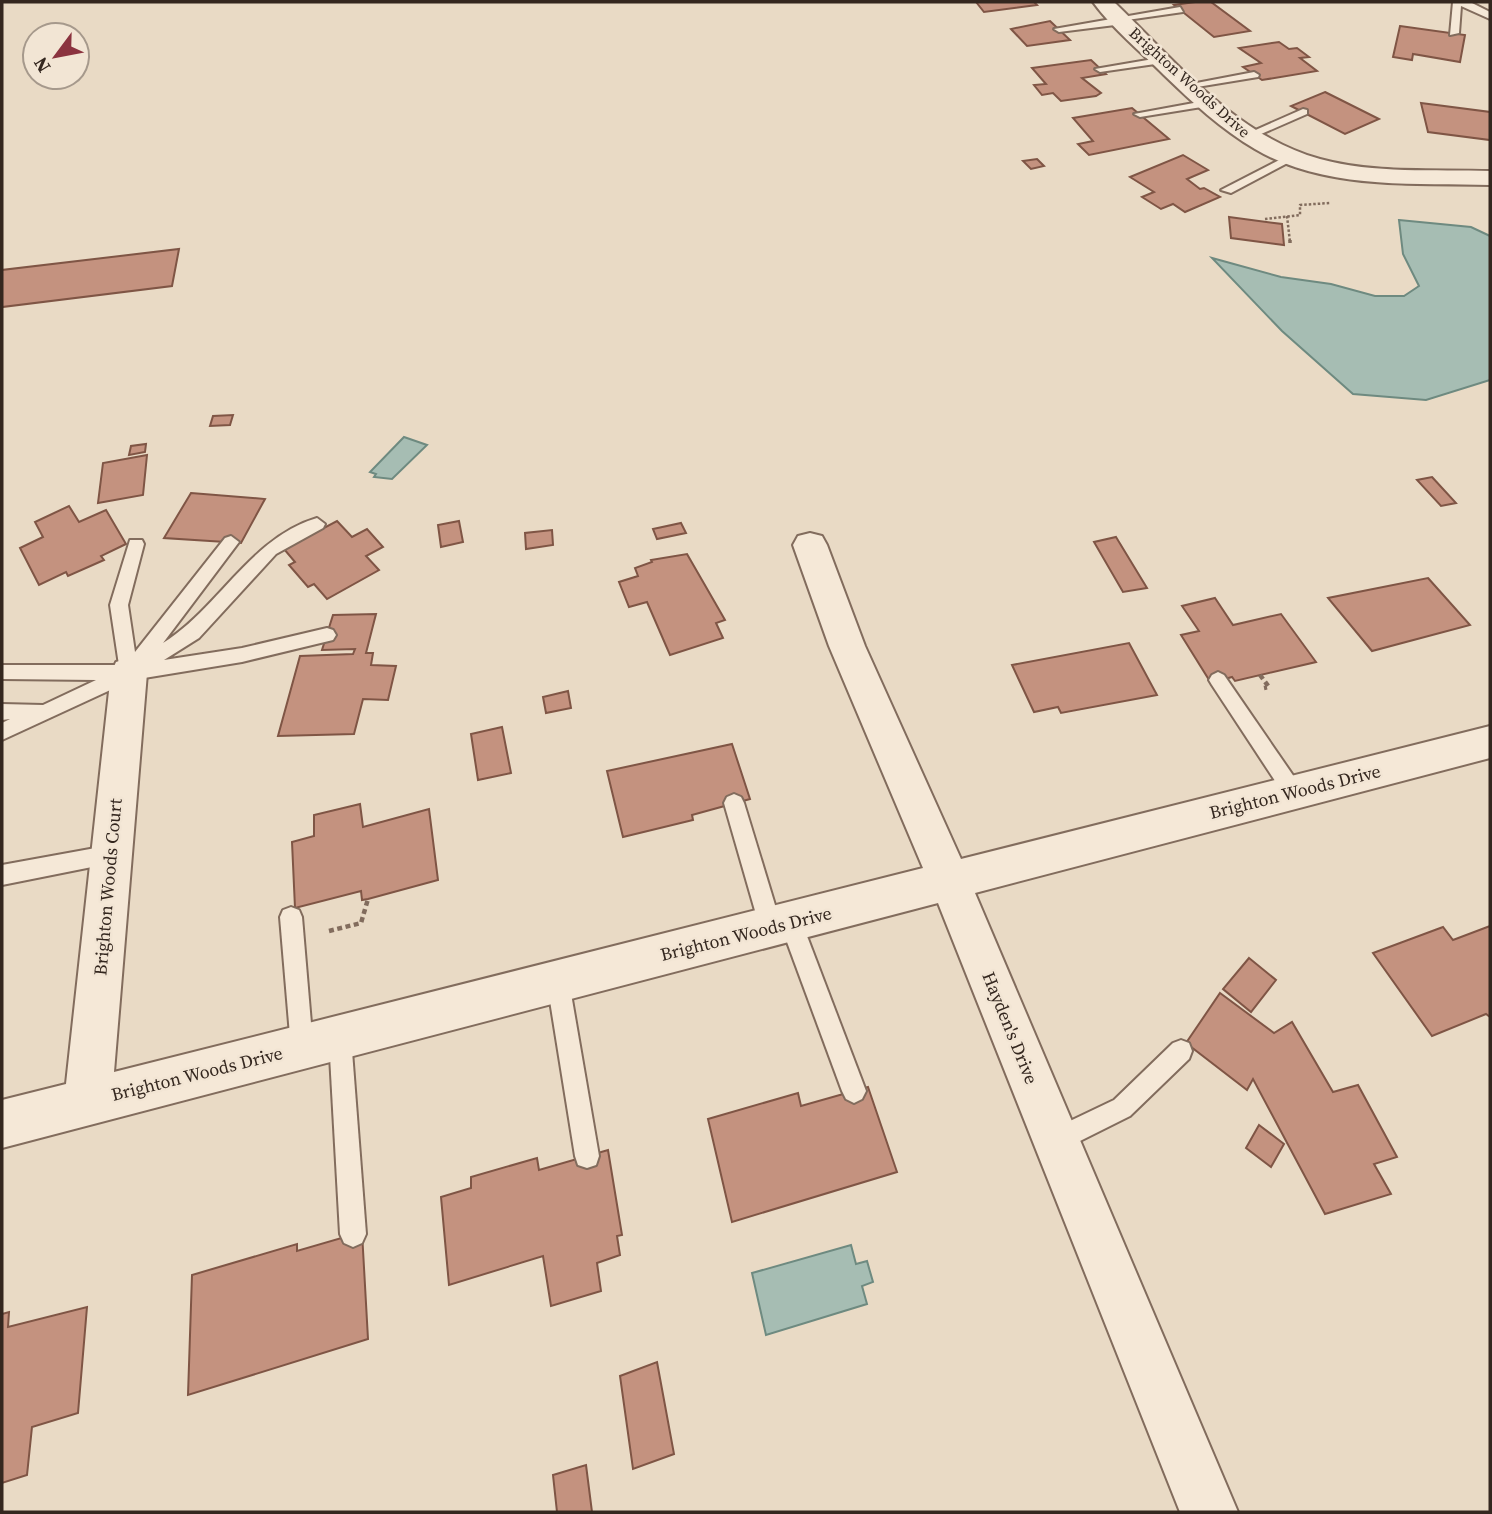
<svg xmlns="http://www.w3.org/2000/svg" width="1492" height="1514" font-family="'Source Serif 4',serif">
<rect width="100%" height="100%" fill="#e9dac5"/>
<!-- water -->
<g fill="#a6bdb3" stroke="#6e8a80" stroke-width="2">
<polygon points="1399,220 1471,227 1490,236 1490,380 1426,400 1353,394 1282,331 1212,258 1281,277 1331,284 1375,296 1404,296 1419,286 1403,254"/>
<polygon points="404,437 427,445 392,479 374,477 376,474 370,472"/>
<polygon points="851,1245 856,1264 867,1261 873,1282 862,1286 867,1304 766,1335 752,1273"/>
</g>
<!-- building -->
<g fill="#c4927f" stroke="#7f5545" stroke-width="2">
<polygon points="963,2 1034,2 1037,5 984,12 976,2"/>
<polygon points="1195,2 1211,2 1250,31 1214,37 1174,5"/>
<polygon points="1050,21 1070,40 1027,46 1011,29"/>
<polygon points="1400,26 1465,35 1460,62 1413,54 1412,60 1393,57"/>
<polygon points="1279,42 1289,49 1297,48 1309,57 1300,58 1317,71 1262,80 1243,67 1261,63 1239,48"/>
<polygon points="1091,60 1106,74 1082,78 1101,93 1096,96 1061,101 1053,93 1042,95 1034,85 1046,84 1032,68"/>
<polygon points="1325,92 1379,119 1345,134 1291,106"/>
<polygon points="1421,103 1490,112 1490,140 1428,132"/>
<polygon points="1132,108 1169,139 1089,155 1078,144 1093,141 1073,118"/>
<polygon points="1183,155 1208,170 1187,179 1200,189 1204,188 1220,197 1185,212 1173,204 1161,209 1142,197 1154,192 1130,177"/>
<polygon points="1037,159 1044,166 1031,169 1023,161"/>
<polygon points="1229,217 1282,224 1284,245 1231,238"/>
<polygon points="179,249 172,286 2,307 2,270"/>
<polygon points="233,415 230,425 210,426 213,416"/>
<polygon points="146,444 145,452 129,455 131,446"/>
<polygon points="147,455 143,495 98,503 103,463"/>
<polygon points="1432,477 1456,503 1441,506 1417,480"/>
<polygon points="191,493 265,499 241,543 164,538"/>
<polygon points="69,506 79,522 106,510 126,544 101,556 104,560 68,576 66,572 39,585 20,548 43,537 35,522"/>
<polygon points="337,521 352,537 367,529 383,547 366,556 379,570 327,599 314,584 308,587 289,565 295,562 284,549"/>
<polygon points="459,521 463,542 441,547 438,525"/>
<polygon points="681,523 686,533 657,539 653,529"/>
<polygon points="552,530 553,545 526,549 525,533"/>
<polygon points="1116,537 1147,588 1123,592 1094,542"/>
<polygon points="687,554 725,620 716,623 723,638 670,655 647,602 629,607 619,582 638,576 635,568 652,562 651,560"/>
<polygon points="1428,578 1470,625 1372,651 1328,598"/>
<polygon points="1215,598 1233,625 1281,614 1316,662 1235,681 1232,677 1211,683 1181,635 1199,631 1182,606"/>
<polygon points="376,614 366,653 373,653 371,665 396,666 388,700 363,699 354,734 278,736 300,656 353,654 355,649 322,650 333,615"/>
<polygon points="1129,643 1157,695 1061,713 1058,707 1034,712 1012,665"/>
<polygon points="568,691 571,708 546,713 543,697"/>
<polygon points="502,727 511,773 478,780 471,734"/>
<polygon points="732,744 750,799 692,815 693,820 623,837 607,771"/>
<polygon points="360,804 363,827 429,809 438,880 368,899 362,900 361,891 295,908 292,842 314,836 314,815"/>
<polygon points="1490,926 1490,1017 1486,1014 1432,1036 1373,953 1443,927 1453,940"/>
<polygon points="1249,958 1276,980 1251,1012 1223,989"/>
<polygon points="1220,993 1274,1033 1292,1022 1333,1092 1358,1085 1397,1157 1374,1164 1391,1194 1325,1214 1253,1079 1247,1090 1186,1043"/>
<polygon points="868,1087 897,1172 732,1222 708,1119 798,1093 801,1106"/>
<polygon points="1259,1125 1284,1144 1271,1167 1246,1148"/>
<polygon points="608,1150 622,1235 617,1236 620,1255 597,1263 601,1291 551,1306 543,1256 449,1285 441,1197 471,1188 471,1177 537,1158 539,1170"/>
<polygon points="362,1232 368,1339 188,1395 192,1275 297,1244 297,1251"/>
<polygon points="87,1307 78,1413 32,1427 27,1475 2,1483 2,1314 9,1312 8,1327"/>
<polygon points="657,1362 674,1454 633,1469 620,1376"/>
<polygon points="586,1465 592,1512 557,1512 553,1475"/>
</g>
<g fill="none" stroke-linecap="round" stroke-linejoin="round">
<defs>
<g id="lane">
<polygon points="1453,2 1470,2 1490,12 1490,19 1461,6 1459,33 1450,35"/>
<polygon points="1180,7 1183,12 1127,20 1123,24 1059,32 1054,29"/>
<polygon points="1165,57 1170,60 1169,62 1100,72 1095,69"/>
<polygon points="1254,72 1259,75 1258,77 1191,88 1186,85"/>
<polygon points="1210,100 1216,103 1214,105 1140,117 1134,114"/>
<polygon points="1303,109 1307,110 1307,114 1252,138 1242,136"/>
<polygon points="1287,156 1297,158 1231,193 1221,190"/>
<path d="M 317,518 L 325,524 L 323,528 L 276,554 L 199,638 L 164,660 L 242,648 L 327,628 L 333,630 L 336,635 L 333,640 L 242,662 L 132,680 L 2,740 L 2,723 L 10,719 L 2,720 L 2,704 L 43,705 L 96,680 L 2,679 L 2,665 L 119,665 L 110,605 L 130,540 L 142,540 L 144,544 L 128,605 L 135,652 L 225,538 L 231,536 L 239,542 L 163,643 C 219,608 250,538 317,518 Z"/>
<polygon points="1218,672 1224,675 1301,787 1304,793 1301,799 1294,802 1287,799 1212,685 1209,680 1212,675"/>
<polygon points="734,794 741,797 744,803 782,928 779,935 771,938 763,935 760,928 724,803 727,797"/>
<polygon points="112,845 119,847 122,854 119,861 112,863 2,885 2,865"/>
<polygon points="291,907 299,910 302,917 313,1047 310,1055 302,1058 294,1055 291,1047 280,917 283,910"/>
<polygon points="791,913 799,916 802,923 866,1091 862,1099 854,1103 846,1099 842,1091 780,923 783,916"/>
<polygon points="558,971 566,974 569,982 599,1156 596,1165 587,1168 578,1165 575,1156 547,982 550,974"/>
<polygon points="340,1027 348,1030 351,1038 366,1234 362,1243 353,1247 344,1243 340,1234 329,1038 332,1030"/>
<polygon points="1181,1040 1189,1043 1192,1051 1189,1059 1130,1116 1056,1153 1047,1150 1044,1141 1047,1132 1114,1100 1173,1043"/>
</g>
<g id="street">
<path d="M 1093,2 L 1114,2 C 1174,60 1236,136 1320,159 C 1374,174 1434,169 1490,171 L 1490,185 C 1413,183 1324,190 1255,149 C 1221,129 1192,102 1164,75 C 1141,52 1112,28 1093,2 Z"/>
<polygon points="810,533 822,536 827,545 865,646 961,859 1490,726 1490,758 975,893 1238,1512 1180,1512 938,903 2,1148 2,1100 66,1084 111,673 116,662 129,658 142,662 147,673 114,1072 923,868 829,646 793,545 798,536"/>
</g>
</defs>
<!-- lane casing -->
<use href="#lane" stroke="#826c5d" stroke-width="4"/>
<!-- street casing -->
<use href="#street" stroke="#826c5d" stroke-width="4"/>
<!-- path-far2 -->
<g stroke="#826c5d" stroke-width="2.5" stroke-dasharray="2.5 2" stroke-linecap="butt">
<polyline points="1287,216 1290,242"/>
<polyline points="1265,219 1300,215 1300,205 1330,203"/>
</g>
<!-- path-far1 -->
<polyline stroke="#826c5d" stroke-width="3.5" stroke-dasharray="4.5 2.5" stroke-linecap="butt" points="1290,240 1290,243"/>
<!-- path -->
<g stroke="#826c5d" stroke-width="4.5" stroke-dasharray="5 3.5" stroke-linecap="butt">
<polyline points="1260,675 1269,687 1264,688"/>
<polyline points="329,931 361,923 368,899"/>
</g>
<!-- lane -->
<use href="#lane" fill="#f5e8d7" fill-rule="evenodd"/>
<!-- street -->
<use href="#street" fill="#f5e8d7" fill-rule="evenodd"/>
</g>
<g text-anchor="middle" stroke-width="5" stroke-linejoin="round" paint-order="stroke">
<!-- far-street labels -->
<g font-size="16" fill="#34271f" stroke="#f2e5d4">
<text transform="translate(1190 82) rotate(42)" y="6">Brighton Woods Drive</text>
</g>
<!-- street labels -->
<g font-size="18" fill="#34271f" stroke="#f2e5d4">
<text transform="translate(1295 792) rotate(-14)" y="6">Brighton Woods Drive</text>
<text transform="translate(108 887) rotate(-85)" y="6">Brighton Woods Court</text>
<text transform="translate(746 934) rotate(-14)" y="6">Brighton Woods Drive</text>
<text transform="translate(1010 1028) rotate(68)" y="6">Hayden's Drive</text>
<text transform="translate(197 1074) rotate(-14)" y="6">Brighton Woods Drive</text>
</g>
</g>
<!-- border -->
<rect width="1492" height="1514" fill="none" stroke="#34271f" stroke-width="7"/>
<!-- north arrow -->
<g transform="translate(56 56) rotate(238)"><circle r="33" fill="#f2e5d4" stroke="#a6998c" stroke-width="2"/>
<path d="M0-5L12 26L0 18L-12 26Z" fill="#8b333f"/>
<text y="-10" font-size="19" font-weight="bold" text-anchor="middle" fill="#34271f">N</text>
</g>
</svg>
